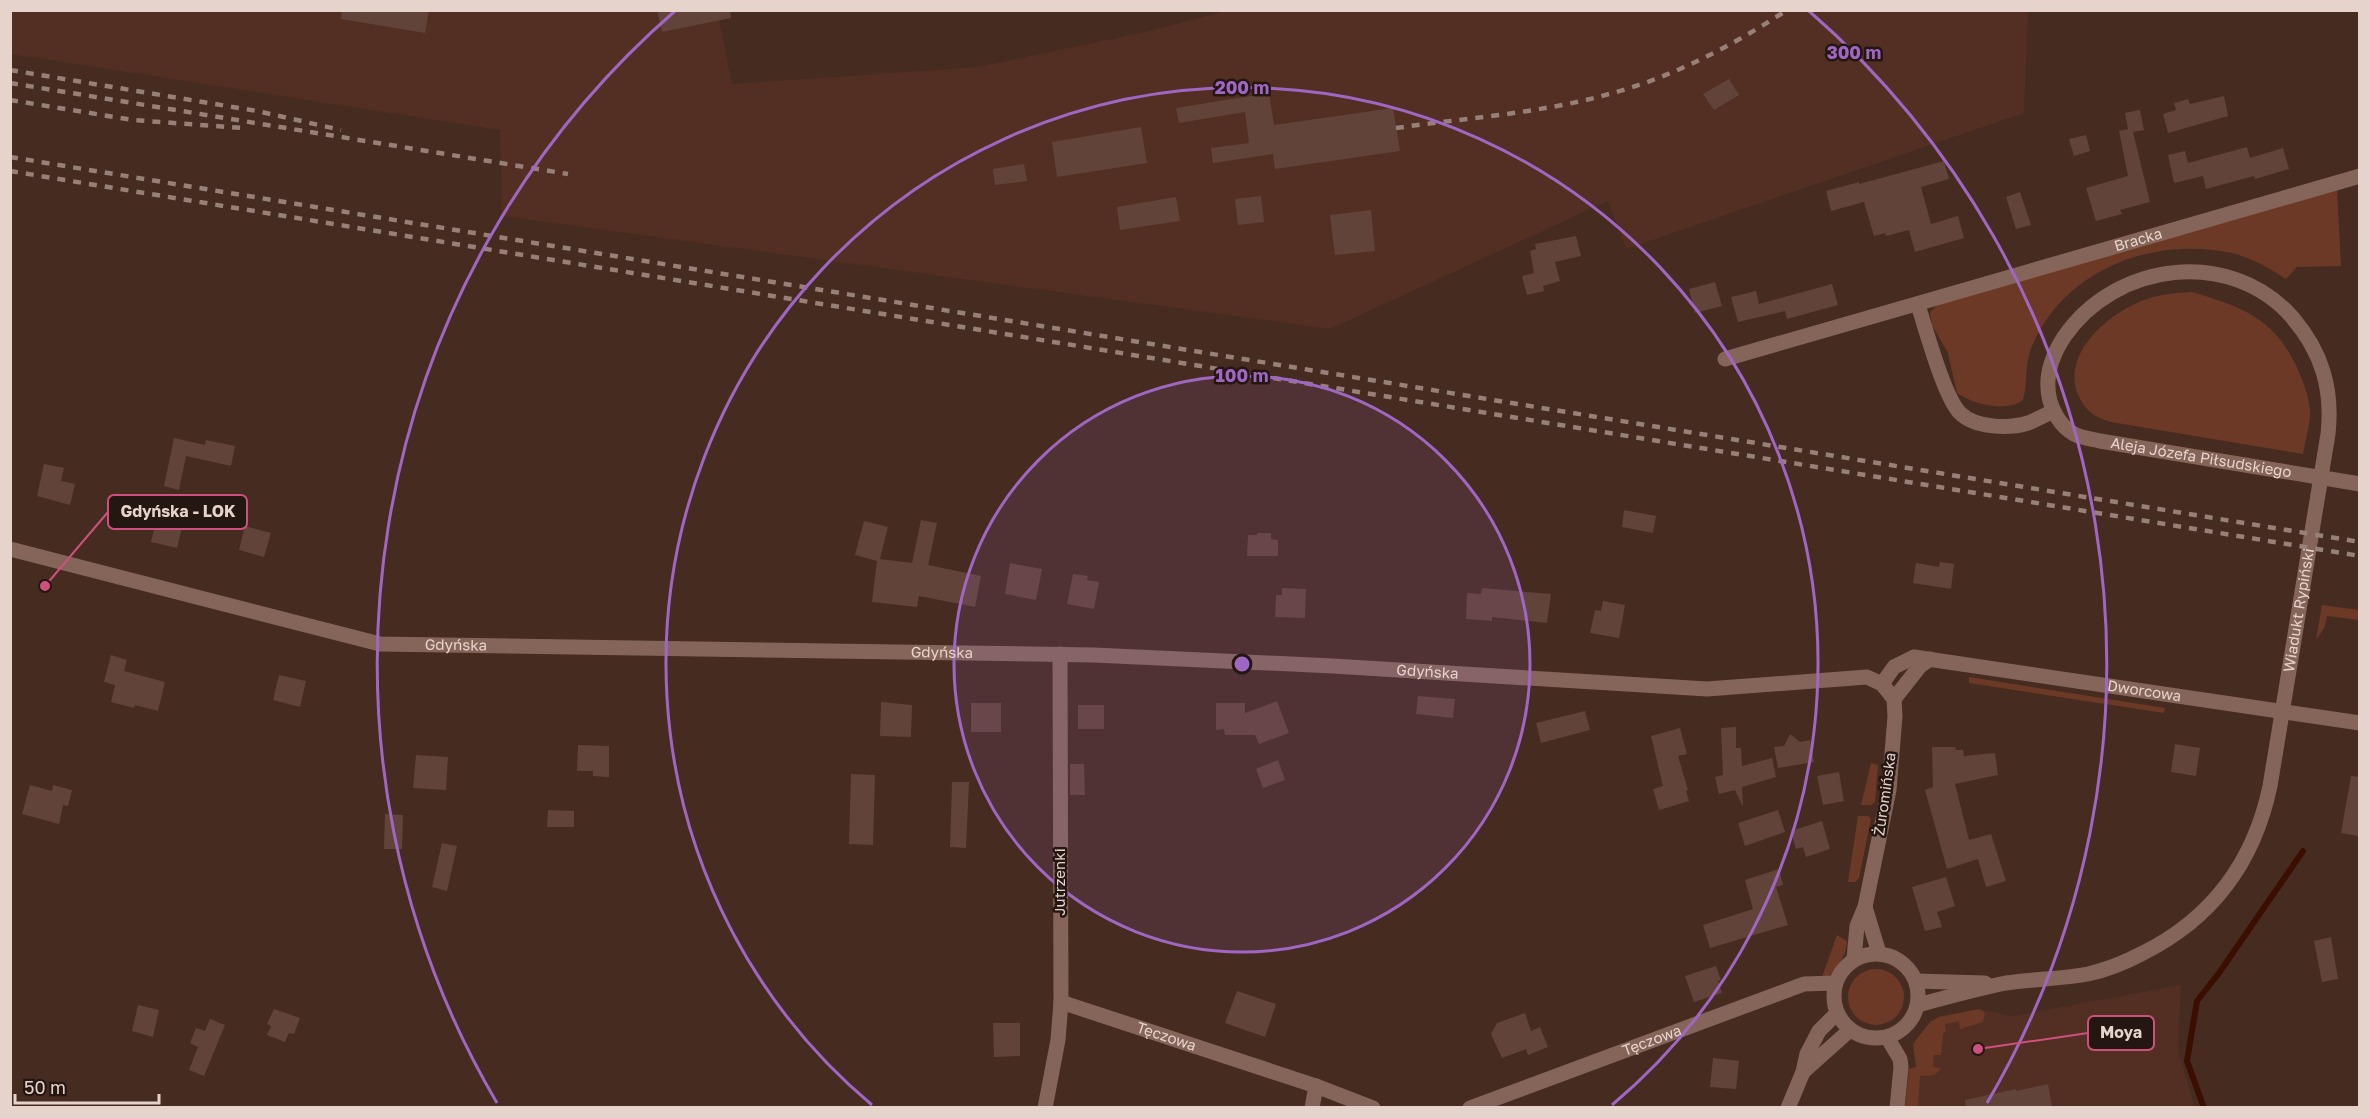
<svg xmlns="http://www.w3.org/2000/svg" width="2370" height="1118" font-family="'Golos Text',sans-serif">
<rect width="100%" height="100%" fill="#462b20"/>
<!-- built -->
<g fill="#522f22">
<polygon points="10,11 717,11 732,84 978,67 1150,31 1225,11 2028,11 2024,113 1626,249 1608,201 1330,329 502,216 500,130 11,54"/>
<polygon points="2181,985 2178,1051 2195,1107 1905,1108 1909,1069 1916,1067 1913,1044 1926,1026 1939,1017 1979,1009 2013,1016"/>
</g>
<!-- green -->
<g fill="#6c3927">
<path d="M 2337,188 L 2341,266 L 2297,267 L 2286,279 C 2269,268 2252,258 2232,253 C 2153,236 2065,269 2032,346 C 2024,364 2028,384 2023,400 C 2007,413 1972,404 1957,393 L 1948,353 L 1932,325 L 1930,312 L 1937,305 Z"/>
<path d="M 2192,292 C 2244,307 2277,320 2299,372 C 2304,384 2310,399 2310,413 C 2310,426 2305,441 2303,454 L 2111,422 C 2105,420 2099,418 2094,415 C 2085,409 2079,399 2076,389 C 2065,349 2113,310 2147,299 C 2161,294 2177,293 2192,292 Z"/>
<polygon points="2322,605 2359,610 2359,607 2359,620 2327,616 2324,628 2316,640"/>
<polygon points="1969,677 2165,708 2164,713 1969,683"/>
<polygon points="1871,763 1878,765 1875,802 1871,805 1861,805"/>
<polygon points="1858,816 1868,816 1871,819 1859,878 1855,882 1848,882"/>
<path d="M 1837,935 L 1847,941 C 1847,955 1838,966 1829,976 L 1822,977 Z"/>
<circle cx="1876" cy="997" r="28"/>
<polygon points="1979,1009 1985,1013 1983,1022 1960,1029 1959,1021 1945,1024 1946,1031 1943,1034 1941,1055 1934,1055 1933,1067 1941,1068 1939,1071 1934,1075 1920,1076 1918,1107 1905,1107 1909,1069 1916,1067 1913,1044 1930,1022 1939,1017"/>
</g>
<g fill="none" stroke-linecap="round" stroke-linejoin="round">
<!-- stream -->
<polyline stroke="#3b0f00" stroke-width="6" points="2204,1108 2187,1061 2197,1001 2219,973 2303,851"/>
</g>
<!-- building -->
<g fill="#614339">
<polygon points="342,10 429,10 425,33 341,19"/>
<polygon points="657,10 730,10 731,18 662,32"/>
<polygon points="1729,79 1739,95 1714,110 1703,94"/>
<polygon points="1269,93 1274,125 1393,108 1400,151 1275,169 1273,154 1213,163 1211,148 1249,143 1245,112 1179,123 1176,108"/>
<polygon points="2224,96 2228,116 2168,133 2163,114 2176,110 2174,103 2188,99 2190,104"/>
<polygon points="2140,110 2144,130 2133,132 2150,202 2120,210 2122,214 2096,221 2086,188 2128,176 2119,131 2128,129 2125,113"/>
<polygon points="1141,127 1147,163 1057,177 1052,142"/>
<polygon points="2086,135 2090,151 2074,156 2069,139"/>
<polygon points="2247,147 2250,158 2283,148 2289,169 2255,179 2254,176 2206,189 2203,176 2174,183 2168,155 2185,151 2188,163"/>
<polygon points="1944,161 1949,179 1921,187 1931,224 1958,216 1964,238 1915,252 1909,230 1886,236 1885,233 1874,236 1864,202 1831,211 1826,191 1859,182 1859,184"/>
<polygon points="1024,164 1027,181 995,185 993,169"/>
<polygon points="2020,192 2031,225 2016,229 2006,197"/>
<polygon points="1261,196 1264,222 1238,225 1235,199"/>
<polygon points="1176,197 1180,221 1120,230 1117,207"/>
<polygon points="1371,210 1375,251 1335,255 1330,215"/>
<polygon points="1576,236 1581,256 1555,262 1560,281 1543,286 1544,291 1527,295 1522,276 1534,273 1530,251 1536,249 1535,244"/>
<polygon points="1715,282 1722,306 1695,313 1689,289"/>
<polygon points="1832,284 1838,305 1787,319 1785,311 1738,322 1731,297 1756,291 1759,304"/>
<polygon points="174,438 205,445 206,440 235,446 231,466 186,456 179,490 164,486"/>
<polygon points="44,464 64,468 61,481 75,484 70,505 37,496"/>
<polygon points="1624,510 1656,516 1653,533 1622,527"/>
<polygon points="921,520 937,523 928,565 981,576 975,607 919,596 917,607 872,602 877,561 855,555 864,521 888,527 880,559 912,563"/>
<polygon points="156,521 182,527 177,548 151,542"/>
<polygon points="245,526 271,533 264,557 239,550"/>
<polygon points="1257,533 1271,533 1271,539 1278,540 1278,556 1247,556 1248,535 1257,535"/>
<polygon points="1940,562 1954,564 1951,589 1913,583 1916,563 1939,567"/>
<polygon points="1010,563 1042,569 1036,600 1005,594"/>
<polygon points="1073,574 1088,576 1087,580 1099,582 1094,609 1067,604"/>
<polygon points="1282,588 1306,589 1305,618 1275,617 1276,595 1282,595"/>
<polygon points="1482,588 1551,594 1547,623 1492,617 1492,621 1466,619 1467,593 1481,594"/>
<polygon points="1603,601 1625,605 1619,638 1590,633 1595,610 1601,611"/>
<polygon points="111,655 127,660 124,671 165,682 158,711 135,705 134,708 111,702 115,685 104,682"/>
<polygon points="279,675 306,681 300,707 273,700"/>
<polygon points="1418,696 1455,699 1453,718 1416,714"/>
<polygon points="1277,701 1289,733 1259,744 1255,735 1225,735 1224,729 1216,730 1216,703 1245,703 1245,713"/>
<polygon points="881,702 912,705 911,737 880,736"/>
<rect x="971" y="703" width="30" height="29"/>
<rect x="1078" y="705" width="26" height="24"/>
<polygon points="1585,711 1590,730 1541,743 1536,723"/>
<polygon points="1736,727 1736,748 1741,748 1742,766 1772,758 1776,777 1742,787 1743,807 1735,790 1719,794 1715,777 1723,775 1721,728"/>
<polygon points="1680,728 1687,754 1678,756 1688,790 1686,791 1689,801 1659,810 1653,789 1663,786 1651,736"/>
<polygon points="1790,734 1800,742 1810,740 1814,762 1778,768 1774,747 1784,746"/>
<polygon points="2175,744 2200,748 2196,776 2171,772"/>
<polygon points="578,745 609,746 609,777 593,776 593,771 577,771"/>
<polygon points="1932,747 1955,747 1956,750 1963,750 1964,756 1995,753 1998,775 1955,784 1969,840 1991,834 2006,881 1986,887 1978,859 1947,869 1925,790 1933,787"/>
<polygon points="416,755 448,757 446,790 413,788"/>
<polygon points="1278,760 1285,780 1263,788 1256,769"/>
<polygon points="1070,764 1084,764 1085,795 1070,795"/>
<polygon points="1839,772 1844,801 1823,805 1817,776"/>
<polygon points="851,774 875,775 873,845 849,844"/>
<polygon points="2351,776 2360,777 2358,836 2341,833"/>
<polygon points="952,782 969,782 966,848 950,847"/>
<polygon points="30,785 52,791 53,785 72,790 68,806 63,805 59,824 22,814"/>
<polygon points="548,810 574,811 574,827 547,827"/>
<polygon points="1778,810 1785,832 1745,846 1738,823"/>
<polygon points="385,814 403,815 402,849 384,849"/>
<polygon points="1822,821 1830,849 1806,857 1803,847 1796,849 1791,831"/>
<polygon points="442,843 457,846 447,891 432,887"/>
<polygon points="1779,869 1783,885 1776,887 1788,925 1710,948 1703,925 1753,909 1745,880"/>
<polygon points="1946,877 1955,906 1937,912 1942,927 1925,931 1912,887"/>
<polygon points="2331,937 2338,979 2322,982 2314,941"/>
<polygon points="1716,966 1721,980 1718,981 1722,993 1694,1002 1685,976"/>
<polygon points="1237,991 1276,1004 1265,1037 1225,1023"/>
<polygon points="138,1005 159,1010 153,1037 132,1031"/>
<polygon points="274,1009 300,1018 294,1034 289,1033 285,1042 267,1035 271,1026 267,1024"/>
<polygon points="1525,1013 1531,1031 1540,1027 1548,1047 1528,1055 1526,1049 1502,1058 1491,1034 1497,1023"/>
<polygon points="210,1019 225,1025 204,1076 189,1070 198,1047 190,1043 196,1028 205,1031"/>
<polygon points="993,1023 1020,1023 1020,1056 994,1057"/>
<polygon points="1713,1058 1739,1061 1736,1089 1710,1087"/>
<polygon points="2048,1084 2052,1107 1966,1107 1965,1100 2016,1089 2016,1091"/>
</g>
<g fill="none" stroke-linecap="round" stroke-linejoin="round">
<!-- street -->
<g stroke="#856559" stroke-width="15">
<path d="M 1918,305 C 1926,329 1944,397 1960,413 C 1975,428 2009,429 2028,423 C 2036,420 2045,415 2053,411"/>
<path id="s1" d="M 1725,359 L 2360,176"/>
<path id="s2" d="M 1061,1002 L 1316,1086 L 1373,1108"/>
<polyline points="1887,1037 1900,1059 1901,1067 1897,1108"/>
<polyline points="1045,1108 1058,1040 1061,1002 1060,654"/>
<polyline points="1312,1108 1316,1086"/>
<path id="s3" d="M 1470,1108 L 1804,984 L 1835,983"/>
</g>
<!-- secondary -->
<g stroke="#856559" stroke-width="15">
<path id="s4" d="M 10,549 L 380,644 L 1094,655 L 1333,666 L 1707,689 L 1867,677 L 1882,684 L 1894,699 L 1895,716 L 1889,790 L 1865,907 L 1857,926 L 1854,959"/>
<path id="s5" d="M 1882,684 L 1894,667 L 1914,657 L 2360,723"/>
<polyline points="1894,699 1920,666 1930,659"/>
<polyline points="1865,907 1879,953"/>
<circle cx="1876" cy="996" r="42"/>
<polyline points="1916,981 1985,983"/>
<path id="s6" d="M 1918,1005 C 1947,997 1977,989 2006,983 C 2033,979 2061,979 2088,974 C 2106,970 2126,962 2143,953 C 2213,918 2254,862 2270,786 L 2328,434 C 2333,389 2322,352 2292,317 C 2230,247 2115,262 2064,337 C 2051,357 2044,379 2050,401 C 2054,414 2062,427 2074,434 C 2081,438 2092,439 2100,441 L 2360,484"/>
<polyline points="1803,1072 1850,1030"/>
<polyline points="1788,1108 1803,1072 1807,1054 1819,1031 1837,1013"/>
</g>
<!-- rail -->
<g stroke="#978077" stroke-width="4.5" stroke-dasharray="8 8" stroke-linecap="butt">
<polyline points="10,70 257,111 341,130"/>
<polyline points="10,83 568,174"/>
<polyline points="10,100 133,120 242,128"/>
<path d="M 1396,128 C 1466,118 1542,113 1609,94 C 1673,77 1732,46 1787,10"/>
<polyline points="10,157 2360,542"/>
<polyline points="10,171 2360,556"/>
</g>
</g>
<!-- distance rings -->
<circle cx="1242" cy="664" r="288" fill="#a066c4" fill-opacity=".12"/>
<g fill="none" stroke="#a066c4" stroke-width="3">
<circle cx="1242" cy="664" r="288"/>
<path d="M872 1105A576 576 0 1 1 1612 1105"/>
<path d="M497 1103A865 865 0 0 1 675 11M1809 11A865 865 0 0 1 1987 1103"/>
</g>
<g text-anchor="middle" stroke-width="5" stroke-linejoin="round" paint-order="stroke">
<!-- street labels -->
<g font-size="15" fill="#e6d3cc" stroke="#241712">
<text dy="5" stroke="none"><textPath href="#s1" startOffset="430">Bracka</textPath></text>
<text dy="5" stroke="none"><textPath href="#s6" startOffset="1434">Aleja Józefa Piłsudskiego</textPath></text>
<text dy="5" stroke="none"><textPath href="#s6" startOffset="628">Wiadukt Rypiński</textPath></text>
<text dy="5" stroke="none"><textPath href="#s4" startOffset="458">Gdyńska</textPath></text>
<text dy="5" stroke="none"><textPath href="#s4" startOffset="944">Gdyńska</textPath></text>
<text dy="5" stroke="none"><textPath href="#s4" startOffset="1430">Gdyńska</textPath></text>
<text dy="5" stroke="none"><textPath href="#s5" startOffset="276">Dworcowa</textPath></text>
<text transform="translate(1885 794) rotate(-82)" y="5">Żuromińska</text>
<text transform="translate(1060 882) rotate(-90)" y="5">Jutrzenki</text>
<text dy="5" stroke="none"><textPath href="#s2" startOffset="111">Tęczowa</textPath></text>
<text dy="5" stroke="none"><textPath href="#s3" startOffset="194">Tęczowa</textPath></text>
</g>
</g>
<circle cx="1242" cy="664" r="9" fill="#a066c4" stroke="#241712" stroke-width="3"/>
<g font-size="18" text-anchor="middle" font-weight="bold" fill="#a066c4" stroke="#241712" stroke-width="5" stroke-linejoin="round" paint-order="stroke">
<text x="1854" y="59">300 m</text>
<text x="1242" y="94">200 m</text>
<text x="1242" y="382">100 m</text>
</g>
<!-- callouts -->
<path fill="none" stroke="#cd507d" stroke-width="2" d="M45 586L108 512M1978 1049L2088 1033"/>
<g fill="#cd507d" stroke="#241712" stroke-width="2">
<circle cx="45" cy="586" r="6"/>
<circle cx="1978" cy="1049" r="6"/>
</g>
<g fill="#241712" stroke="#cd507d" stroke-width="2">
<rect x="108" y="495" width="139" height="34" rx="6"/>
<rect x="2088" y="1016" width="66" height="34" rx="6"/>
</g>
<g font-size="16" text-anchor="middle" font-weight="bold" fill="#e6d3cc">
<text x="178" y="517">Gdyńska - LOK</text>
<text x="2121" y="1038">Moya</text>
</g>
<!-- border -->
<rect width="2370" height="1118" fill="none" stroke="#e6d3cc" stroke-width="24"/>
<!-- scale -->
<path d="M15 1094v9h144v-9" fill="none" stroke="#e6d3cc" stroke-width="3"/>
<text x="24" y="1094" font-size="18" fill="#e6d3cc" stroke="#241712" stroke-width="4.5" paint-order="stroke">50 m</text>
</svg>
